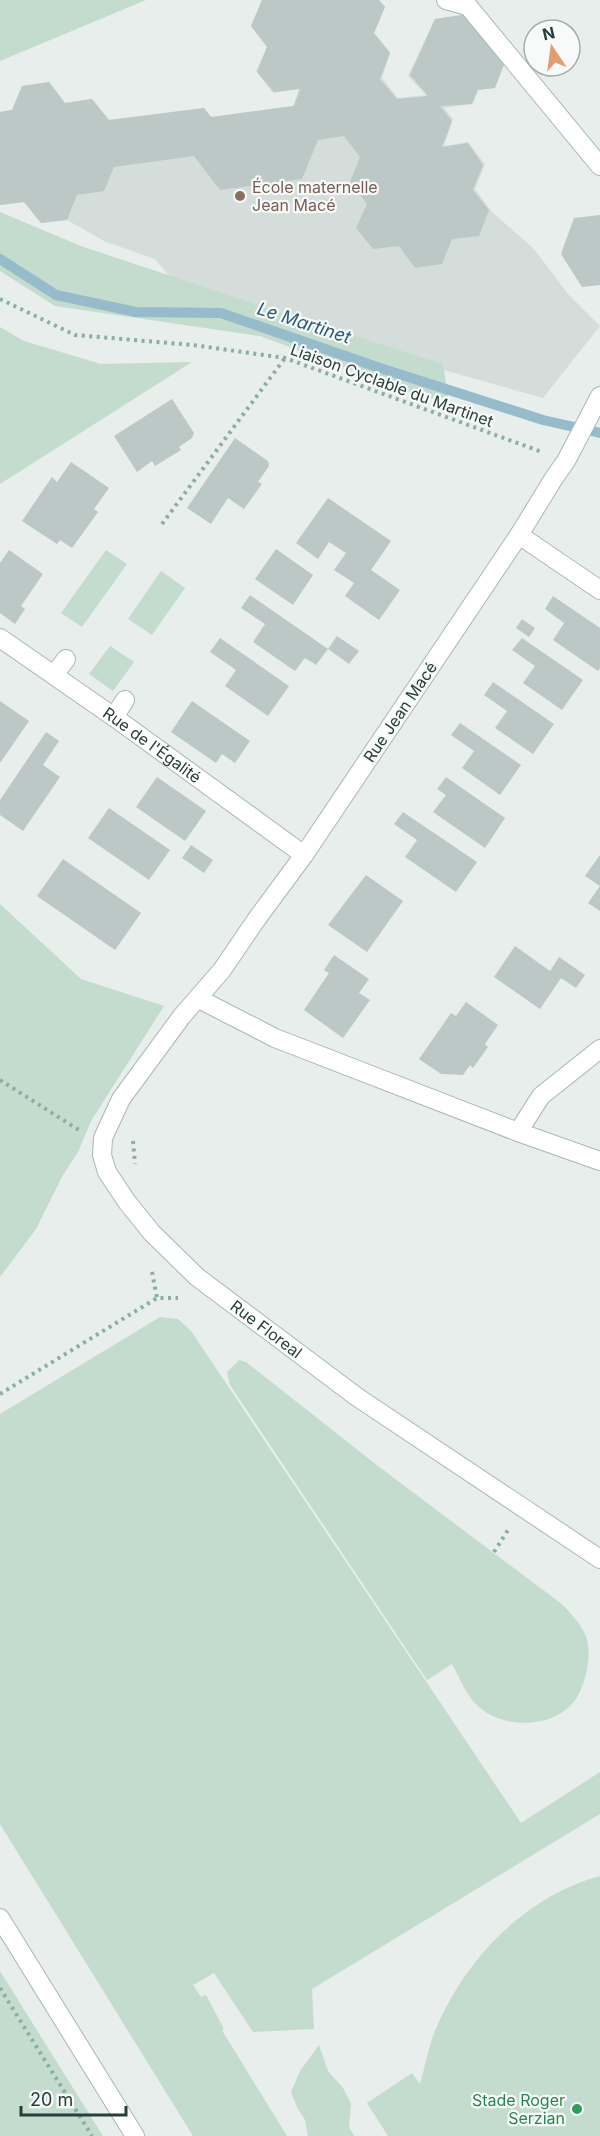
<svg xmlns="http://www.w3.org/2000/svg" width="600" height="2136" font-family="Inter,sans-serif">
<rect width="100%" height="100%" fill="#e7eeeb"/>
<!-- built -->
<polygon fill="#d5dddb" points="262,0 379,0 385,7 374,33 390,52 382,78 398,98 426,95 408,76 435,19 468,14 505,62 495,88 478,90 472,104 444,108 453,119 444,146 468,142 485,164 475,189 492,212 534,249 568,294 600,326 543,398 188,298 155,259 106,242 67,220 41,223 24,202 0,205 0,112 12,110 22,86 49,82 65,103 92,99 109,120 204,108 211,117 293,106 299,89 273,93 256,71 267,47 251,26"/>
<!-- green -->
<g fill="#c3dccd">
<polygon points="0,0 146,0 0,61"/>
<polygon points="0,212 81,246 291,316 443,364 448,396 429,399 260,336 55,306 0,271"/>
<polygon points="0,327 24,341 101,364 192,362 0,484"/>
<polygon points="106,550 127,564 82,627 61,613"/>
<polygon points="161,571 185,588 152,635 128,619"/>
<polygon points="110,646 134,662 113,691 89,674"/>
<polygon points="0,904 81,979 164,1006 91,1121 78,1152 63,1175 36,1229 0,1277"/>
<polygon points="160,1317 178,1319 191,1331 521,1823 600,1772 600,1814 312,1989 314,2029 253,2032 214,1973 193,1985 201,1997 206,1995 223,2027 223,2032 287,2136 193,2136 0,1824 0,1414"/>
<path d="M 239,1360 L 246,1362 L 378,1466 L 563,1605 C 571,1614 580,1623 585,1634 C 590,1646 589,1658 587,1670 C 584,1682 580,1695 572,1704 C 549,1729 503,1728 479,1707 C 466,1696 460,1678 452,1664 L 427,1680 L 230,1385 L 227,1372 Z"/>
<path d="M 600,1876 L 600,2136 L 388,2136 L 367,2103 L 412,2073 L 420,2084 C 425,2067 428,2048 435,2031 C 464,1960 525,1896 600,1876 Z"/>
<polygon points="0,1971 103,2136 0,2136"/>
<polygon points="319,2045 328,2071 343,2088 351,2104 349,2127 354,2136 308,2136 305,2120 297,2107 291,2092 300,2071"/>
</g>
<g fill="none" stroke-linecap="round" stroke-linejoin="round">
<!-- stream -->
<polyline stroke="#96bbcb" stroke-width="10" points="0,259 56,295 136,312 221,313 380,368 543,420 600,433"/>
</g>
<!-- building -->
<g fill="#bcc8c5">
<polygon points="262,0 379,0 385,7 374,33 390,53 380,79 397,99 428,96 410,75 435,19 468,14 505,62 495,88 478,90 472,104 440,106 452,121 442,147 468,143 483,165 473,190 489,210 479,236 452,239 442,264 415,268 399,246 373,249 356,228 367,204 350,182 360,157 344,136 318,140 302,179 220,190 194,156 114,167 104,191 77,195 67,220 41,223 24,202 0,205 0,112 12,110 22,86 49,82 65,103 92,99 109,120 204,108 211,117 294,106 300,89 274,92 257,72 267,47 251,26"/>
<polygon points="600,215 600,285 582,287 561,254 574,218"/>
<polygon points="172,399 194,433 192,438 179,447 181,450 155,466 152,461 137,472 114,436"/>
<polygon points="235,438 268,461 269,466 258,482 262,484 244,509 228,498 211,524 187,508"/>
<polygon points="71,462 109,488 94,509 98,512 72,548 60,540 57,544 22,521 52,477 57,482"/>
<polygon points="328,498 391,541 371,570 400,590 379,620 345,596 354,583 334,570 346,553 329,542 318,559 296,543"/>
<polygon points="276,549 313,575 293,605 255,579"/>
<polygon points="9,550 43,574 21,606 25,609 15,624 0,613 0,563"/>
<polygon points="250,595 328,649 337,636 359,651 349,664 328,649 316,665 305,658 295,671 253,642 265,624 241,608"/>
<polygon points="553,596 600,628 600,668 598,671 553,640 564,623 545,609"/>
<polygon points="522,619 535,628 529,637 516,628"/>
<polygon points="220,638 289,686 268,716 225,686 236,670 210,652"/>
<polygon points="522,638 583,680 562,710 523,683 535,666 512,650"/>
<polygon points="493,682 554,724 533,754 495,728 507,711 484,695"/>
<polygon points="0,701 29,721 0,763"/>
<polygon points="192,701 250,741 235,763 222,754 216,763 171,732"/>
<polygon points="460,723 521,765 500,795 462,768 474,751 451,735"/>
<polygon points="46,732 59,741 43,765 60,777 23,831 0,815 0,800"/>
<polygon points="157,777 206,811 185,841 136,807"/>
<polygon points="446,777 505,818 485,848 433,812 446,795 437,789"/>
<polygon points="109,808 170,850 149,880 88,838"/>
<polygon points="403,812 477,862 456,892 405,857 417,840 394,824"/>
<polygon points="191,845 213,860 204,873 182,858"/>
<polygon points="600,855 600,911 588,903 600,886 585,876"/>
<polygon points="63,859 141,913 115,950 37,896"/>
<polygon points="366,875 403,901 367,952 328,925"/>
<polygon points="515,946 550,971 559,957 585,975 576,988 561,978 540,1009 494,977"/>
<polygon points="334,955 369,979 359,993 370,1000 343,1038 304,1010 329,973 324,970"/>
<polygon points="466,1002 498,1025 485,1044 488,1047 473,1068 470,1065 463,1075 441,1074 419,1059 451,1013 456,1016"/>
</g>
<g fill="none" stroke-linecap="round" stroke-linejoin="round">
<defs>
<polyline id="service" points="446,0 468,6 600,166"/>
<g id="minor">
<path id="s1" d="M 600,396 L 566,461 L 554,478 L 519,535 L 304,855 L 256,920 L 222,970 L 182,1016 L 121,1099 L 103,1138 L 102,1155 L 107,1172 L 127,1202 L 152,1233 L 197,1277 L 357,1397 L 600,1559"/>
<polyline points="519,535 600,590"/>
<path id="s2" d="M 0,638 L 114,717 L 304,855"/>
<polyline points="54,675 66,659"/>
<polyline points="114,717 125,700"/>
<polyline points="199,999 275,1038 518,1132 600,1161"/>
<polyline points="518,1132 541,1096 600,1049"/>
<polyline points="0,1918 135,2136"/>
</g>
</defs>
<!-- service casing -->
<use href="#service" stroke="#aab6b3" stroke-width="20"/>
<!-- minor casing -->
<use href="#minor" stroke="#aab6b3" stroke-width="20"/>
<!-- path -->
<g stroke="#8bada8" stroke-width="4" stroke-dasharray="3 4.5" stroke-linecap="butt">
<polyline points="0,299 75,335 193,345 285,358 542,452"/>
<polyline points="162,524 285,358"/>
<polyline points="0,1080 79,1130"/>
<polyline points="133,1141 135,1164"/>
<polyline points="152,1272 157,1298"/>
<polyline points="0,1394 157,1298 178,1298"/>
<polyline points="494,1552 508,1530"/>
<polyline points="0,1988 92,2136"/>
</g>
<!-- service -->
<use href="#service" stroke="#fff" stroke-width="18"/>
<!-- minor -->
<use href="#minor" stroke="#fff" stroke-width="18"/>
</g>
<!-- markers -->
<circle fill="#8d6e63" stroke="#f7faf9" stroke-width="2" cx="240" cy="196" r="6"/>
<circle fill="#2e9e5b" stroke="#f7faf9" stroke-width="2" cx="577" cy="2109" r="6"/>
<g text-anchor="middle" stroke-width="4.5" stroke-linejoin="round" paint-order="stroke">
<!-- education labels -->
<g font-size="16" fill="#785e54" stroke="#f7faf9" text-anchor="start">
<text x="252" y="193">École maternelle<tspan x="252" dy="18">Jean Macé</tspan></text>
</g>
<!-- street labels -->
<g font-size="16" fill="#273e3b" stroke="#f7faf9">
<text transform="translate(392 385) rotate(20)" y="6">Liaison Cyclable du Martinet</text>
<text transform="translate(400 712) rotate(-56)" y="6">Rue Jean Macé</text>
<text dy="6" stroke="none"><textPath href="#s2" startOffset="186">Rue de l'Égalité</textPath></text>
<text dy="6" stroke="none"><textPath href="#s1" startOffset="1155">Rue Floreal</textPath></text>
</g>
<!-- leisure labels -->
<g font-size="16" fill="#27864d" stroke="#f7faf9" text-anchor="end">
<text x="565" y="2106">Stade Roger<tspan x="565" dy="18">Serzian</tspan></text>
</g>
<!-- water labels -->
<g font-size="18" font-style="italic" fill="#285b73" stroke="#f7faf9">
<text transform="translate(304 323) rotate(18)" y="6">Le Martinet</text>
</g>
</g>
<!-- north arrow -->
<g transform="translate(552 48) rotate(347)"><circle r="28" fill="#f7faf9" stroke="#a4afad" stroke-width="1.5"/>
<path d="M0-4.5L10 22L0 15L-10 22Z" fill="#e19d71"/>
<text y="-9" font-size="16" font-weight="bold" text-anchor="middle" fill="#273e3b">N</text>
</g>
<!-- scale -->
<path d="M21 2106v9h105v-9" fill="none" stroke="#273e3b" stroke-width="3"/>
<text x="30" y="2106" font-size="18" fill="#273e3b" stroke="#f7faf9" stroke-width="4.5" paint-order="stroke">20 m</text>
</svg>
